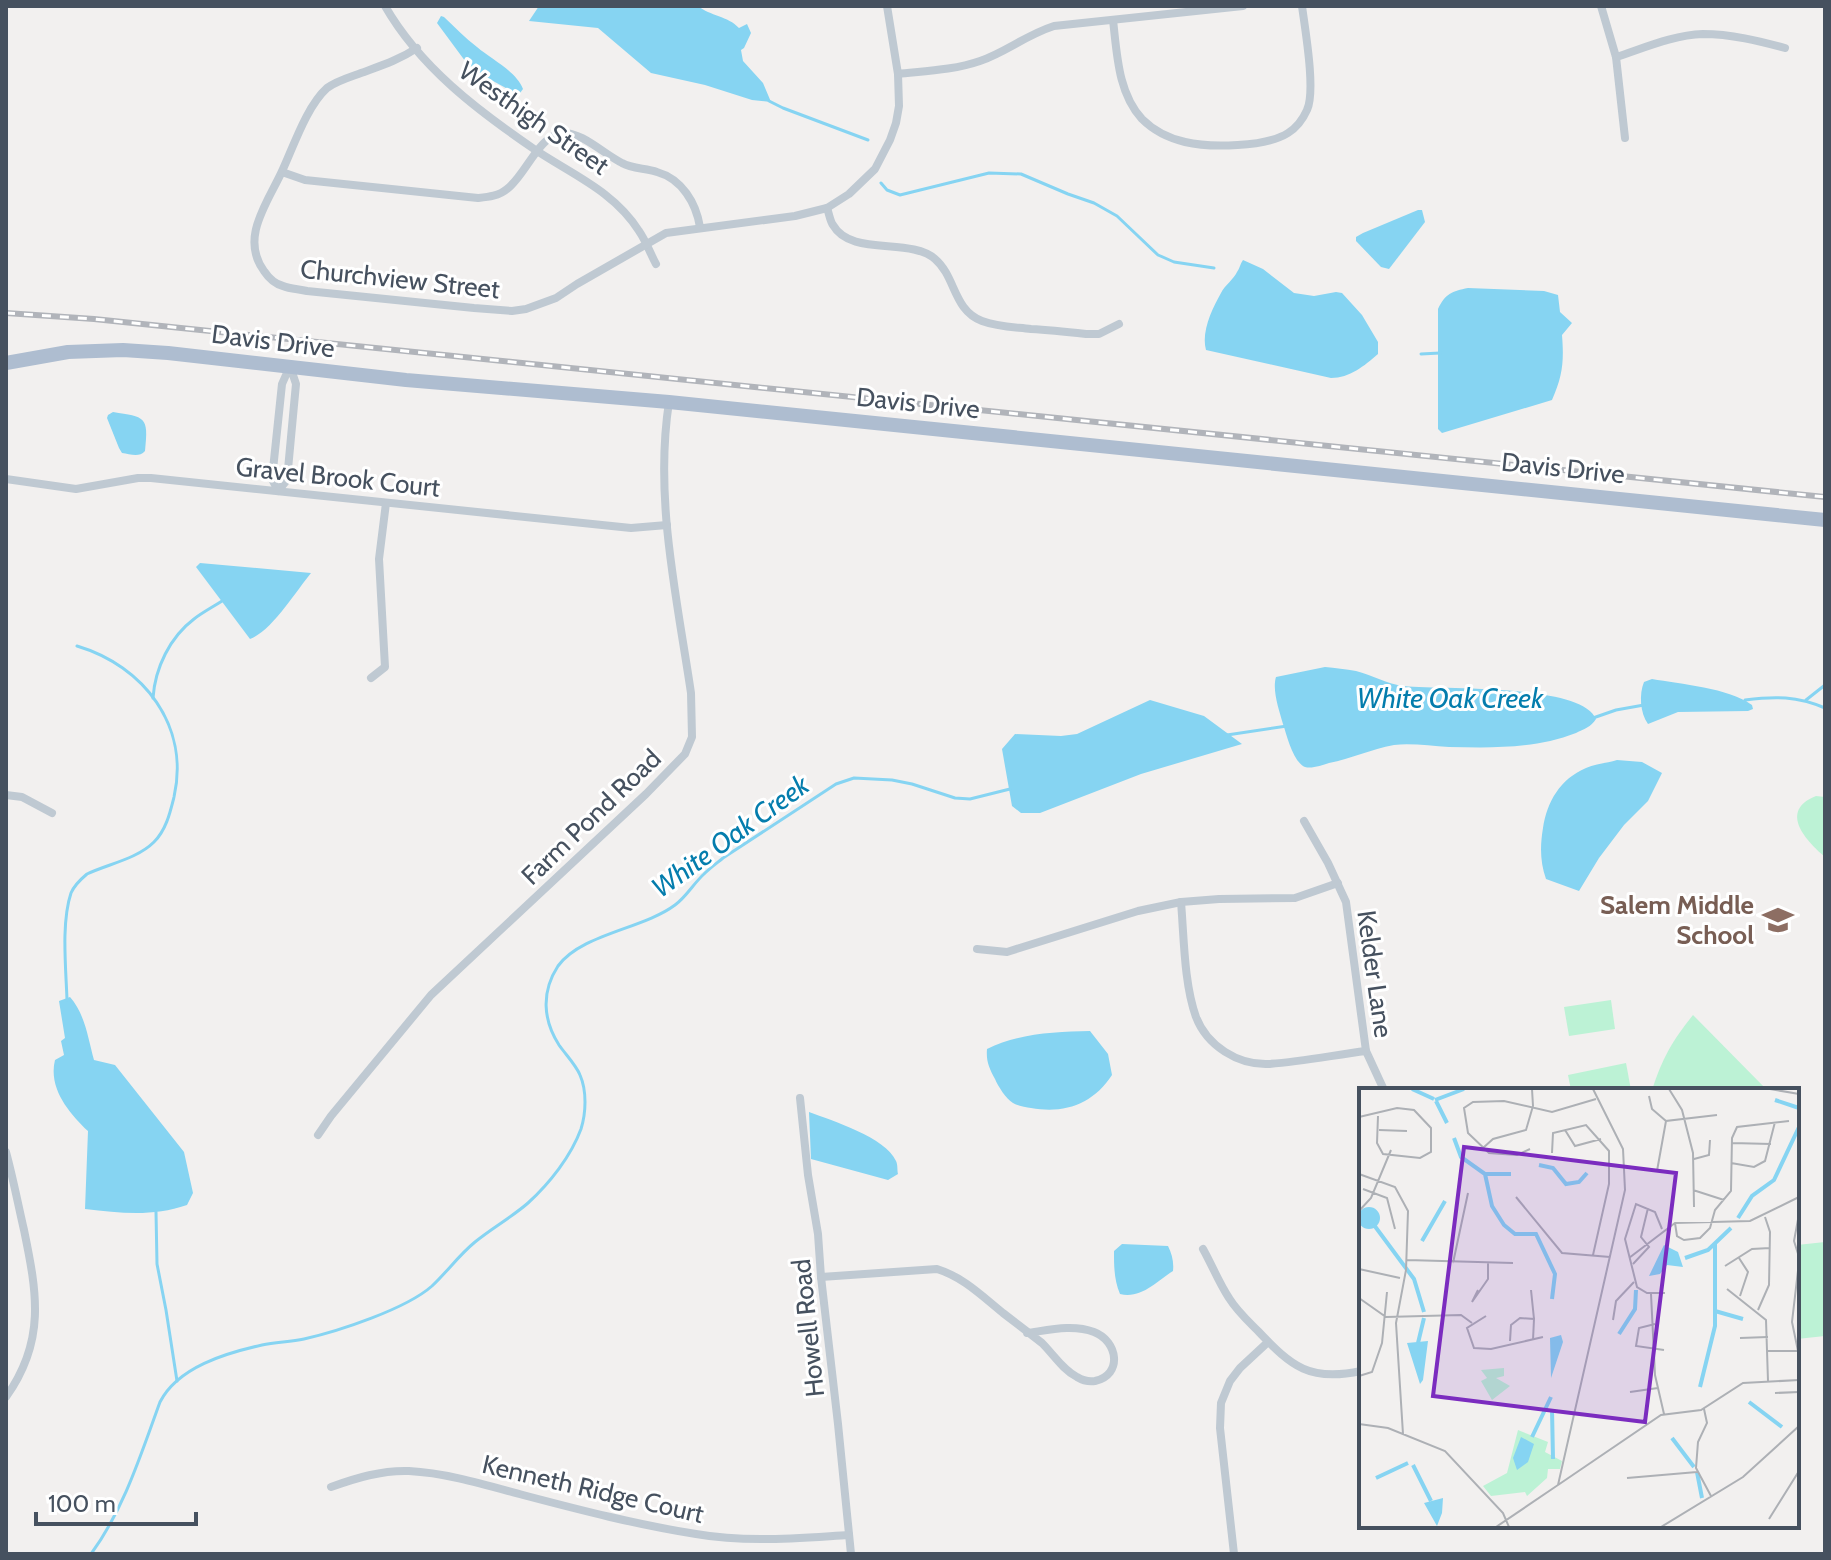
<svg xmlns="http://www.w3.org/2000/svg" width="1831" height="1560" font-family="Cabin,sans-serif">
<rect width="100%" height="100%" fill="#f2f0ef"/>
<!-- green -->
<g fill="#bcf2d5">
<path d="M 1816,796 L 1825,797 L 1825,857 C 1806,841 1778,811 1816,796 Z"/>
<polygon points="1611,1000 1615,1029 1569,1036 1564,1007"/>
<path d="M 1693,1015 L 1767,1090 L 1652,1090 C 1662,1059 1672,1041 1693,1015 Z"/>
<polygon points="1626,1063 1631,1090 1571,1090 1568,1075"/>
<polygon points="1825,1242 1825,1336 1797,1339 1797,1245"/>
</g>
<!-- water -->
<g fill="#86d4f2">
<path d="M 539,6 L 698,6 C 710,16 728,16 739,28 L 747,24 L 751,33 L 744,48 L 741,50 L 743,61 L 763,83 L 771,102 L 752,100 L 705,85 L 651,73 L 598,28 L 529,21 Z"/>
<path d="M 441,16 L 444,17 C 455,27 465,38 477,47 C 491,59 516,71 523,89 L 520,93 L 515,93 L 471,69 L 437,23 Z"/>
<polygon points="1418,210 1422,210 1425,222 1389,269 1381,267 1356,241 1356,237 1363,233"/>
<path d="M 1243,260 L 1263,269 L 1294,293 L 1314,296 L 1336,292 L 1342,293 L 1362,315 L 1378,342 L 1378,354 C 1364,366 1350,378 1331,378 L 1206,350 C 1201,332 1212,309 1221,293 C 1225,285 1234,279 1237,272 C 1240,268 1240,264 1243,260 Z"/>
<path d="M 1468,288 L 1544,291 L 1558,295 L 1560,312 L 1572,323 L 1562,335 C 1564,361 1563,375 1552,400 L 1442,433 L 1438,429 L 1438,309 C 1445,294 1452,291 1468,288 Z"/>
<path d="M 113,412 C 145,417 149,416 145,451 C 139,458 130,454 122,453 L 119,448 L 107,418 L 108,415 Z"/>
<path d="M 200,563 L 311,573 C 296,591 272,631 250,639 L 196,567 Z"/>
<path d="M 1325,667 C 1335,668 1346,669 1356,671 C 1372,675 1387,684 1404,686 C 1440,690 1581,683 1596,719 C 1591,727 1584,729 1576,733 C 1535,749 1492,748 1449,747 C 1431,746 1411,743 1394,745 C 1371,749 1351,759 1329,763 C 1322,765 1312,769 1305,767 C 1293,762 1287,736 1283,724 C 1279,710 1272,690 1276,677 Z"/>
<path d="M 1652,679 C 1680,684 1729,688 1752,705 L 1753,709 L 1748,711 L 1678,712 L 1648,724 C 1640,713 1639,694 1644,682 Z"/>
<polygon points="1150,700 1204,716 1242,744 1141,774 1040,813 1021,813 1012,806 1002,749 1015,734 1061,736 1077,734"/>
<path d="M 1617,760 L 1642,762 L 1662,773 L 1648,801 L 1624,825 L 1599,858 L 1579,891 L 1546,879 C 1540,862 1540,846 1543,828 C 1547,802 1560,779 1586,768 C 1595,764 1607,763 1617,760 Z"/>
<path d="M 70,997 C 85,1014 88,1038 94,1060 L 115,1065 L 184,1152 L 193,1193 L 187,1205 C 152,1217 121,1213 85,1209 L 88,1131 C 69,1113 48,1088 55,1060 L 64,1055 L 61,1041 L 65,1038 L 59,1001 Z"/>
<path d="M 1090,1031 L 1108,1054 L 1112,1075 C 1093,1104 1065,1114 1031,1108 C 1026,1107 1018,1106 1013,1103 C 1006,1099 998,1086 995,1079 C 989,1068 986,1061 987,1049 C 1019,1033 1055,1032 1090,1031 Z"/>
<path d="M 809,1112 C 833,1121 885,1137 896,1161 C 898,1165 897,1170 898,1174 L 888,1180 L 811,1159 Z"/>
<path d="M 1122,1244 L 1168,1246 C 1172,1254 1174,1262 1173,1271 C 1156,1282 1141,1299 1120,1294 C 1114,1280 1114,1266 1114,1251 Z"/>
</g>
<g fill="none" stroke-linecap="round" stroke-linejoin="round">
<!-- stream -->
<g stroke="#86d4f2" stroke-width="3">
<polyline points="769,101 783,108 868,140"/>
<polyline points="881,183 887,190 900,195 989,173 1021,174 1068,194 1094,203 1117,216 1158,255 1174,262 1214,268"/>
<polyline points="1421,354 1440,353"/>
<path d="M 153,698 C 155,668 170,637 194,619 C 203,612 213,607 222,601"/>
<polyline points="1806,700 1825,685"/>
<path d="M 1745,703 L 1745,700 C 1775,696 1797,696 1825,708"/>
<polyline points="1593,718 1616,710 1644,705"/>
<polyline points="1227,735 1287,726"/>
<path d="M 67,1000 C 66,969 61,923 71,893 C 74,886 81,879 87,874 C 108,864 137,859 154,842 C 166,830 170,813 174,797 C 190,726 144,666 77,646"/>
<polyline points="156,1212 157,1264 166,1310 177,1381"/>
<path d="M 91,1554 C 124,1509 141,1454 160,1402 C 178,1367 226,1353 262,1345 C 276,1342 290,1342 304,1339 C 339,1331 406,1309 432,1286 C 447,1272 459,1255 475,1242 C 492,1228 512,1217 528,1203 C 550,1183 571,1156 581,1129 C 586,1113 587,1091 580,1075 C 576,1065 566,1055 559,1045 C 543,1020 541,992 558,966 C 581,934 643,929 675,905 C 686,897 694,883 704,874 C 710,868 717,863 723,858 L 836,784 L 854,778 L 892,780 L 912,784 L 955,798 L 970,799 L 1010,789"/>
</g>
<!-- street -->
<g stroke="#bfc9d2" stroke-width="8">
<path d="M 385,6 C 420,67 477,110 534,149 C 571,174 614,191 639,231 C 646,241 650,253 656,264"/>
<polyline points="1601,6 1616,57 1625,138"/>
<path d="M 1113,20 C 1117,54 1118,93 1142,119 C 1154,131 1168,138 1185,142 C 1210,148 1266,147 1288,133 C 1296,128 1303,119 1307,110 C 1316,91 1305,29 1302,6"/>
<path d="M 417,48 C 399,60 380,66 361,73 C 350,77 336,81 327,88 C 307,106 294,145 283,169 C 269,201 239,237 264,271 C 268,277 275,284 283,286 C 290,289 299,289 307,291 L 474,308 L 512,311 L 526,309 L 556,298 L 577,284 L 666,233 L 795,216 L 827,208 L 849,194 L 875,169 L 890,140 L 896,123 L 899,106 L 898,74 L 887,6"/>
<path d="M 1616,57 C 1644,48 1673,35 1703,34 C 1731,34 1759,41 1785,48"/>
<path d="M 898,74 C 925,71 954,70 980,61 C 1006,52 1026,35 1054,26 L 1243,6"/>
<path d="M 282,172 L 305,180 L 478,198 C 488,197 499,196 507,189 C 525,176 539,135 562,133 C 581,131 605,155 622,163 C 632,169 646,168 657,172 C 682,179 696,203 700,227"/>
<path d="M 827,208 C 829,213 830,221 833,225 C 851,257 910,237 935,259 C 956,277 953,310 982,321 C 998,327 1014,327 1031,329 C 1049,330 1068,332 1086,334 L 1099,334 L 1119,324"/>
<polygon points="290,366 296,384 294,405 287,480 278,491 272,479 282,384"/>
<polyline points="6,479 76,489 138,478 151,478 631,528 667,525"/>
<polyline points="371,678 385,667 379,559 386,503"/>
<polyline points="6,795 22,797 52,813"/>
<polyline points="1304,821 1328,863 1346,902 1366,1051 1384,1090"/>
<path d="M 1338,883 L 1295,898 L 1219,899 L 1181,902 C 1184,937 1184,984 1196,1017 C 1207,1046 1238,1065 1268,1064 C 1301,1062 1334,1055 1366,1051"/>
<polyline points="977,949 1007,952 1138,911 1181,902"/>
<polyline points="800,1098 808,1175 818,1234 821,1277 838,1424 851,1554"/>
<path d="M 318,1135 L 331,1116 L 431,995 L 646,794 L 685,754 L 692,737 L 691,693 C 677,598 654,498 669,402"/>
<path d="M 6,1152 C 13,1178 18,1204 24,1230 C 37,1293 46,1341 6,1397"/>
<path d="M 1203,1249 C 1212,1265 1219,1283 1229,1298 C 1237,1311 1248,1321 1258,1331 C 1292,1367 1310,1382 1361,1371"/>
<path d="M 821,1277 L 937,1269 C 963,1277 982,1296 1003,1313 C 1016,1323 1029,1333 1042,1343 C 1053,1354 1063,1370 1077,1377 C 1082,1380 1089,1382 1095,1381 C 1123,1375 1118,1341 1094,1332 C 1073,1324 1049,1330 1027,1333"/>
<path d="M 331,1487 C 356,1478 382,1470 409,1471 C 447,1473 486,1485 523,1495 C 580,1510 638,1525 696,1534 C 747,1543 798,1538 849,1535"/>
<polyline points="1234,1554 1220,1428 1221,1403 1230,1381 1240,1368 1268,1342"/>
</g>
<!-- primary -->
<polyline stroke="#aebdd0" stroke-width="14" points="6,363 68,352 123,350 168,353 406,380 669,402 1825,520"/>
<defs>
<polyline id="rail" points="6,313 94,319 1825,497"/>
</defs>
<!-- rail casing -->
<use href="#rail" stroke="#b1b4ba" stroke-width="6"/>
<!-- rail -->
<use href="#rail" stroke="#fff" stroke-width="3" stroke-dasharray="9" stroke-linecap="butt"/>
</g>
<!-- icons -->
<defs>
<symbol id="school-bare" viewBox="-9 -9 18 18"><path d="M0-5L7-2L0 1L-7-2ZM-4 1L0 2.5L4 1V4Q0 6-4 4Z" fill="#8d6e63" stroke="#fff" stroke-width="2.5" paint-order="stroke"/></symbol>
</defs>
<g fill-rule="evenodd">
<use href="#school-bare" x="1756" y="898" width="44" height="44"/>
</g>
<g text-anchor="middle" stroke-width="6" stroke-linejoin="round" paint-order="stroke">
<!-- street labels -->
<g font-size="26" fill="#46515f" stroke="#fff">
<text transform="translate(534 118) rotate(35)" y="9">Westhigh Street</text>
<text transform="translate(400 279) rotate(6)" y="9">Churchview Street</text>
<text transform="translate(273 341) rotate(7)" y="9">Davis Drive</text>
<text transform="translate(918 403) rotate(6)" y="9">Davis Drive</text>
<text transform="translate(1563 468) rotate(6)" y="9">Davis Drive</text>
<text transform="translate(338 477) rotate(6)" y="9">Gravel Brook Court</text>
<text transform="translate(591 817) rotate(-44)" y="9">Farm Pond Road</text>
<text transform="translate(1375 974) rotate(82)" y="9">Kelder Lane</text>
<text transform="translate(808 1328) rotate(-96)" y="9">Howell Road</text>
<text transform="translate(593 1489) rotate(13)" y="9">Kenneth Ridge Court</text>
</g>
<!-- education labels -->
<g font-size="26" font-weight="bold" fill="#785e54" stroke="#fff" text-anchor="end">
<text x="1754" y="914">Salem Middle<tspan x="1754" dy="30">School</tspan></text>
</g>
<!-- water labels -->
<g font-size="28" font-style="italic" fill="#047dad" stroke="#fff">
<text x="1450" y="708">White Oak Creek</text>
<text transform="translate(730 836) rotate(-36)" y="10">White Oak Creek</text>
</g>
</g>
<!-- overview -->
<g transform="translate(1359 1088)">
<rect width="440" height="440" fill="#f2f0ef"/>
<path d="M 145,280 L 145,288 L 137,290 L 151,298 L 133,312 L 122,293 L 128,290 L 122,282 ZM 159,342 L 189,354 L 186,364 L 203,373 L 201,381 L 189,381 L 188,390 L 168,408 L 166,404 L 132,408 L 124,398 L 148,385 Z" fill="#bcf2d5"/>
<path d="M-1 130a11 11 0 1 1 22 0a11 11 0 1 1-22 0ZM 305,157 L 319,164 L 324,179 L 308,177 L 301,186 L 290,188 ZM 202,247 L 204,254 L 192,290 L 191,250 ZM 69,253 L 64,292 L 61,296 L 48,255 ZM 162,349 L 175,356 L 169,374 L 158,382 L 154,370 ZM 84,410 L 83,425 L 78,438 L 65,415 Z" fill="#86d4f2"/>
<path fill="none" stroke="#86d4f2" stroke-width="4" d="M 53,1 L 75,11M 76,12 L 105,1M 416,12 L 440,20M 77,13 L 88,35M 95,50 L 102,69 L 126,86 L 133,118 L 145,137 L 156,146 L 177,146 L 196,186 L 193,211M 180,77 L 194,80 L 207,96 L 220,94 L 228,85M 126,86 L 152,86M 379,130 L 393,108 L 415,92 L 440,39M 15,137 L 55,191 L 65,224M 63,153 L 86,113M 326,170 L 349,162 L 372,140M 356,223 L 384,231M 260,246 L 276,221 L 277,202M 59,255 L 65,230M 341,299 L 356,238 L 356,155M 390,314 L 423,339M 193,321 L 194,371M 173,349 L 192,309M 313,350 L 335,379M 54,377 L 72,413M 338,384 L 343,410M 17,390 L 49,375"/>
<path fill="none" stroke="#adb0b5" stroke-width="2" d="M 310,1 L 323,22 L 334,65 L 335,119M 411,1 L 440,6M 290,8 L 293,21 L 307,33M 0,29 L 38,20 L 55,22 L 72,40 L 72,64 L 61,70 L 24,66 L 18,55 L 19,28M 20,42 L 48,43M 206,42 L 216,58 L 242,51M 373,55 L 412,56M 124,60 L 134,51 L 167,42 L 174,18 L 173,1M 171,61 L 158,67 L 130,65 L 109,45 L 105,20 L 114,14 L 145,13 L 193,24 L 237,11M 193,65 L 194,45 L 227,37 L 250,63 L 250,96 L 234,167M 335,71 L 350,67 L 351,52M 372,75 L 395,79 L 406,73 L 416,34M 298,83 L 307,33 L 358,27M 0,86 L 36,99 L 49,123 L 47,182 L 37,235 L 44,346M 4,101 L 28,110 L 36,141M 334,102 L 365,112M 157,109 L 203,165 L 251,169M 0,123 L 12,110 L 32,62M 440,126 L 435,153 L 440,169M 316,135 L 318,148 L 325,152 L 341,150 L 351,140 L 356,122 L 372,103 L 373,50 L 378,39 L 430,33M 303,141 L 296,124 L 277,116 L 266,151 L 278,199 L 288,205 L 306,205M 270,170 L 316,135 L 391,133 L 440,109M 380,170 L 389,184 L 381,208M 48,172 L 154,175M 94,175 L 109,105M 274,176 L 290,159 L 282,149 L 289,120M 366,178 L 393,161 L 411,160M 0,181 L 41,190M 368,201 L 407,232 L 409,293M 119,202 L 113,214 L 129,191 L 129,175M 172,202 L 175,231M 292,206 L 296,287 L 305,326M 0,210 L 27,229 L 102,227 L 113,235M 399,222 L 410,197 L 411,144 L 406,129M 127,228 L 108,240 L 115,260 L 132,261 L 184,249M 254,232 L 257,213 L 275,194M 296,236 L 280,240 L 277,258 L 305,262M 381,250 L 409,249M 151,253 L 152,237 L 161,230 L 175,231 L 174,252M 409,263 L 440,263M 439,263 L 433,234 L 440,174M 0,288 L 13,284 L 23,255 L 28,204M 271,304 L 299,300M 416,305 L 440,304M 345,321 L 348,335 L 339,354 L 337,380 L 352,408M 0,336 L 29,340 L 86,363 L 144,425 L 150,439M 268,390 L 338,384M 199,397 L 302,327 L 342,322 L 384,295 L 440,292M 410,431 L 440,383M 137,439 L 199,397 L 266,102 L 264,61 L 234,1M 302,439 L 384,389 L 440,338"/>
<path fill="#7b2cbf" fill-opacity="0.15" stroke="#7b2cbf" stroke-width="4" d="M 105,59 L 317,85 L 286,334 L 74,308 Z"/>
<rect width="440" height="440" fill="none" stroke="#46515f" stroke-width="4"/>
</g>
<!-- border -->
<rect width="1831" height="1560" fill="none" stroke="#46515f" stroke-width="16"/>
<!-- scale -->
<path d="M36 1512v12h160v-12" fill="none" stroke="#46515f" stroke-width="4"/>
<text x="48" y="1512" font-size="24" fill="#46515f" stroke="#ffffff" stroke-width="6" paint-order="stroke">100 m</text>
</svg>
